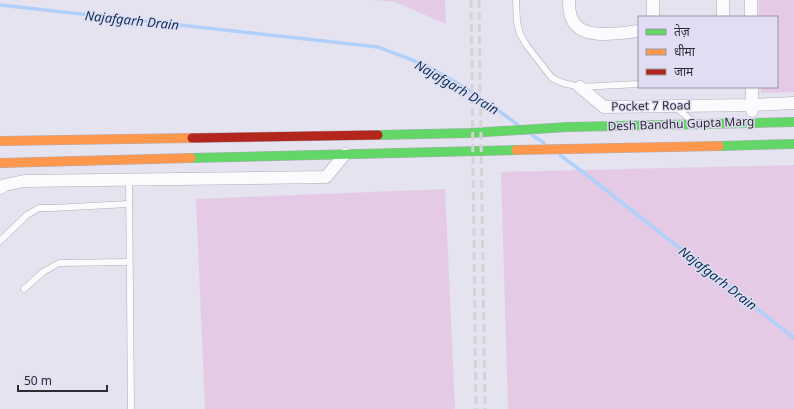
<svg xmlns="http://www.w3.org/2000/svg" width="794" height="409" font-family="'Noto Sans','Noto Sans Devanagari',sans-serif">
<rect width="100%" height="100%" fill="#e4e3ef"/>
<!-- green -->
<g fill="#e5cae5">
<polygon points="375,0 445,0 446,24 395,2"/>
<polygon points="759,0 794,0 794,92 761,93 761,87 777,87 777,17 759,17"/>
<polygon points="794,165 794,409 508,409 501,172"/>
<polygon points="445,189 455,409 205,409 196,199"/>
</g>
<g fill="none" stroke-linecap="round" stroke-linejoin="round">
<!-- stream -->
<g stroke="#b1d0f9" stroke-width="3.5">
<path d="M 0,5 L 378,47 C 393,53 409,58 424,65 C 456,80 489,103 518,125"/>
<polyline points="532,135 544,143"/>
<polyline points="560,155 588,176 794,338"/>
</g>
<defs>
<g id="lane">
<polyline points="516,0 517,22 520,34 527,46 552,78 563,83 580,87 639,84"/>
<polyline points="675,107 691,120"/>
<polyline points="129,179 131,409"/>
<polyline points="0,241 27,215 39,208 52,208 129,204"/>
<polyline points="24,289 43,272 59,263 129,262"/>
</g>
<g id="street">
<path d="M 569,0 C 569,6 569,13 572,19 C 581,41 620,33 639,31"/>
<polyline points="723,0 723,17"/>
<polyline points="751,0 751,17"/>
<polyline points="653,17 653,0"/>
<polyline points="580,87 604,107 752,105 794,103"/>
<polyline points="752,111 752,87"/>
<polyline points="0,188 5,185 24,181 326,177 345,154"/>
</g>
<g id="fast">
<polyline points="378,135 470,133 568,127 794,122"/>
<polyline points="719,146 794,144"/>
<polyline points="191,158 516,150"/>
</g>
<g id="slow">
<polyline points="0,141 192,138"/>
<polyline points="516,150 719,146"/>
<polyline points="0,163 191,158"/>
</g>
<polyline id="jam" points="192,138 378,135"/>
</defs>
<!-- lane casing -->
<use href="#lane" stroke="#afaeb7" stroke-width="7"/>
<!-- street casing -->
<use href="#street" stroke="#afaeb7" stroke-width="13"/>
<!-- fast casing -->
<use href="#fast" stroke="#afaeb7" stroke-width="10"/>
<!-- slow casing -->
<use href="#slow" stroke="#afaeb7" stroke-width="10"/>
<!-- jam casing -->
<use href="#jam" stroke="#afaeb7" stroke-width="10"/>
<!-- lane -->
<use href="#lane" stroke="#fbfbfd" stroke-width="6"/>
<!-- street -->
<use href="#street" stroke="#fbfbfd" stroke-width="12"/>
<!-- fast -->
<use href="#fast" stroke="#63d668" stroke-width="9"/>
<!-- slow -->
<use href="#slow" stroke="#ff974d" stroke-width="9"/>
<!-- jam -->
<use href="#jam" stroke="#b3261e" stroke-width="9"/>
<!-- rail -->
<g stroke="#d4d4d7" stroke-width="3" stroke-dasharray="8 4" stroke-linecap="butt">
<polyline points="471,0 476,409"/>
<polyline points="479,0 485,409"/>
</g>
</g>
<g text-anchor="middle" stroke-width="3" stroke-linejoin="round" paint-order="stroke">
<!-- street labels -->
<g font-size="12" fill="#2c2b33" stroke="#e1def4">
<text transform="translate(651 106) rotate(-1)" y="4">Pocket 7 Road</text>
<text transform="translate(681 124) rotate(-2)" y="4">Desh Bandhu Gupta Marg</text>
</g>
<!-- water labels -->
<g font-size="13" font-style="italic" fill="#052e56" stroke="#e1def4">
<text transform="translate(132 20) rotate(6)" y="5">Najafgarh Drain</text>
<text transform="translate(457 87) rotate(30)" y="5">Najafgarh Drain</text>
<text transform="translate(718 278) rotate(38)" y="5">Najafgarh Drain</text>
</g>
</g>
<!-- legend -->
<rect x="638" y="16" width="140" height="72" fill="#e1def4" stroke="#9996a7"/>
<rect x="646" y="29" width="20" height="6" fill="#63d668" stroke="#9996a7"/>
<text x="674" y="36" font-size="12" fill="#2c2b33">तेज़</text>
<rect x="646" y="49" width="20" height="6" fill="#ff974d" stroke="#9996a7"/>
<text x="674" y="56" font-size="12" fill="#2c2b33">धीमा</text>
<rect x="646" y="69" width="20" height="6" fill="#b3261e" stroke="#9996a7"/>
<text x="674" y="76" font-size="12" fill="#2c2b33">जाम</text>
<!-- scale -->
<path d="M18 385v6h89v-6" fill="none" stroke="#2c2b33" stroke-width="2"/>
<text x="24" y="385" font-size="12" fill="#2c2b33" stroke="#e1def4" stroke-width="3" paint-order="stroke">50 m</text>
</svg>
